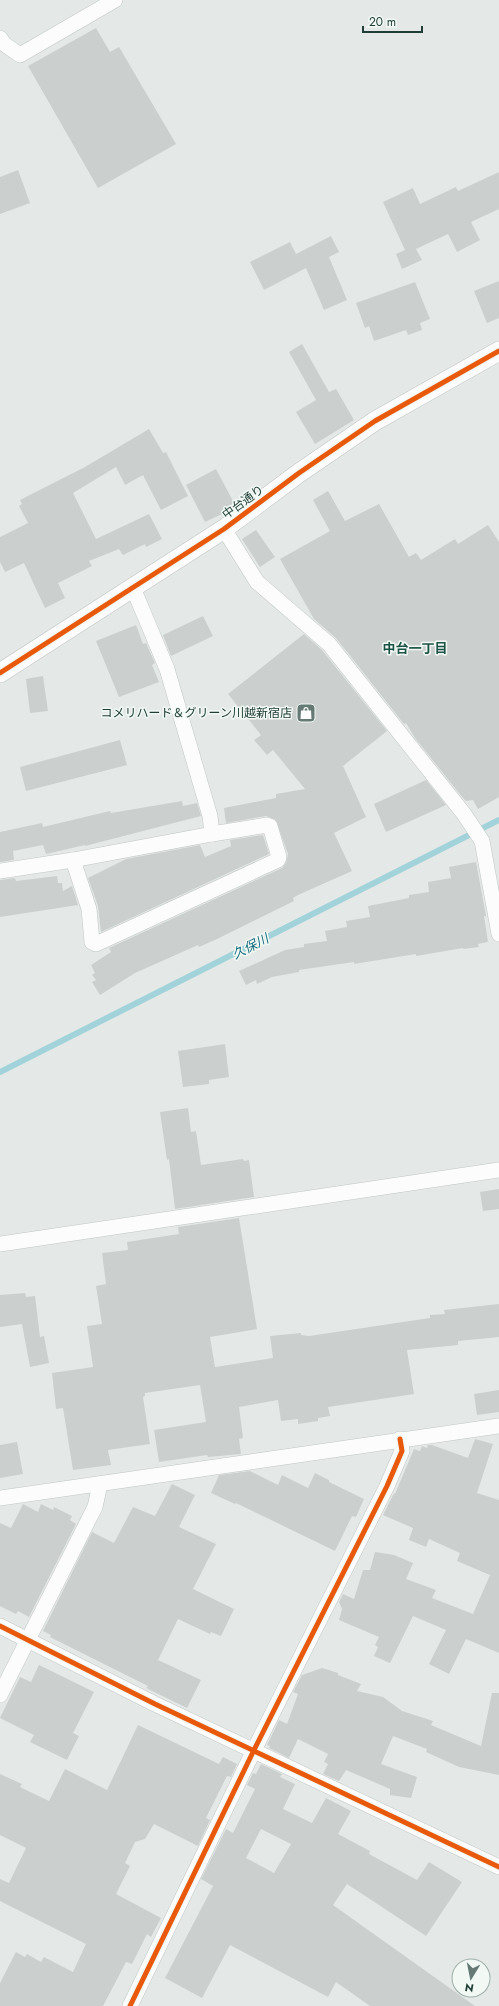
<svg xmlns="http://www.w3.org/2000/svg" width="499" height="2006" font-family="Jost,'Noto Sans JP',sans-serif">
<rect width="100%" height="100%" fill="#e4e9e7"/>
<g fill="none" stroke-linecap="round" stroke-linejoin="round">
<!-- stream -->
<polyline stroke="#a2d3da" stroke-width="6" points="0,1072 499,820"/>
</g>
<!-- building -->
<g fill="#cbd0ce" fill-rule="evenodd">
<polygon points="96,28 110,52 119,47 176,144 98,188 28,66"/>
<polygon points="18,170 30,203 0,214 0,177"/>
<polygon points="499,172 499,209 471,222 480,240 457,252 448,234 416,249 422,260 402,269 396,254 405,250 383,202 413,188 420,204 456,187 458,191"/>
<polygon points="331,236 339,252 329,257 347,300 324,310 306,268 264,290 250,262 290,242 296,254"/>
<polygon points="499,281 499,318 487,323 474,291"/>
<polygon points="415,282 430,319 420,323 422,330 408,335 406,330 374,341 369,326 365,328 356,303"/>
<polygon points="302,344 329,392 336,389 354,420 315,444 296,412 316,400 289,352"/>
<polygon points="149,429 163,453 166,452 188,496 161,510 143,475 125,485 116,467 73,493 96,539 149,514 162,539 146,547 145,544 123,555 119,549 89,561 92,566 58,583 65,598 45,608 24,563 5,572 0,562 0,537 28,523 19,506 22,504 20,500 85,467"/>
<polygon points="216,469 234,503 222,510 224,513 205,522 186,485"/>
<polygon points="328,491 345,521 379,504 409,557 416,553 421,560 455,539 458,544 488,525 499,542 499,797 478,809 473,800 466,801 463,798 415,738 406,723 404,724 336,638 314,619 280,559 330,531 313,500"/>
<polygon points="256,530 275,557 260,567 242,539"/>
<polygon points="203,616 213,636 171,656 163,635"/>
<polygon points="136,625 143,644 146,643 155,663 152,665 159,682 119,697 96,641"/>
<polygon points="304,634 322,650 387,731 343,766 366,817 334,833 352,871 298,895 293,898 294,901 217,939 199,947 198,945 135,973 100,995 92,982 96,980 92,975 95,973 91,965 111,952 109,948 282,868 286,863 288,854 276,820 266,816 226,823 224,808 276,798 276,794 305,789 273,750 267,755 254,740 261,735 228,694"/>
<polygon points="43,676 48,711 30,713 26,679"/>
<polygon points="120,740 127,765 26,791 20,767"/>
<polygon points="426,780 446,805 386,832 374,804"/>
<polygon points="182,801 183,806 197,803 201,816 85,846 85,845 46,854 43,845 13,851 14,860 0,862 0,832 42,823 43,827 110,811 111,813"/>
<polygon points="263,835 269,854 101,932 98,906 88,878 126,859 200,845 205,857 231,846 230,840"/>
<polygon points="476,862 486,916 484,916 488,942 478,944 479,947 463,949 463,948 416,956 416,954 354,964 354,962 299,970 299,972 272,977 257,984 256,980 246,985 239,971 285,950 304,947 304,944 327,941 325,931 347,927 346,921 370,917 368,906 409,898 409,895 429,892 428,882 451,878 449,867"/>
<polygon points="57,876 58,883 62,883 63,891 72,886 78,905 0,917 0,880 15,878 16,881"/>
<polygon points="225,1044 229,1077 209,1080 209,1084 183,1087 178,1051"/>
<polygon points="188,1108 191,1132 196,1131 201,1165 243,1159 244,1161 249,1160 254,1197 175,1209 169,1159 167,1160 160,1112"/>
<polygon points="499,1189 499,1209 483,1211 480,1192"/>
<polygon points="239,1218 257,1329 210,1337 215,1367 273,1358 270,1336 301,1333 301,1335 309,1336 430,1318 430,1315 445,1314 444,1310 499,1304 499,1337 458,1341 458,1345 407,1350 414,1394 328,1407 330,1416 318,1418 318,1421 298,1424 298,1419 281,1421 278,1400 239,1407 243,1438 239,1439 241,1454 208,1457 207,1455 159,1462 154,1430 206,1422 200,1385 145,1393 145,1396 143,1397 150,1444 108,1450 111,1465 73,1470 63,1408 56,1409 52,1373 93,1367 87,1326 102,1324 96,1286 106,1284 102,1253 128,1250 127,1242 179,1234 178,1227"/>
<polygon points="25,1293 26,1297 35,1296 40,1337 44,1336 49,1363 30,1367 22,1324 0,1327 0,1295"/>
<polygon points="499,1390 499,1412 477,1415 474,1394"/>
<polygon points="475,1439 493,1444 477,1493 499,1500 499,1653 466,1639 449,1674 429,1664 446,1630 413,1616 390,1663 374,1656 378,1647 375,1645 379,1637 339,1620 342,1609 339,1602 343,1594 354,1599 363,1570 370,1570 375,1552 394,1555 413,1563 406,1579 436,1590 432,1598 473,1614 490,1575 457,1561 460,1553 429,1539 426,1547 409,1540 413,1528 383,1515 394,1493 395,1494 414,1449 420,1451 422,1446 427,1448 428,1445 432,1445 468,1458"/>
<polygon points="17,1442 23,1474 0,1478 0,1445"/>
<polygon points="250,1471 278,1485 282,1475 308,1488 315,1473 329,1480 329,1482 364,1499 356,1517 352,1516 335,1551 236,1503 235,1504 211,1493 219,1475"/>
<polygon points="172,1484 195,1495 179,1527 216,1544 193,1589 234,1609 221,1636 211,1632 210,1634 178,1619 158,1660 201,1680 187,1708 146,1688 148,1686 50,1637 51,1635 43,1631 92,1532 114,1543 133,1507 155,1516"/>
<polygon points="23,1504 38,1512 41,1504 53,1510 54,1507 72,1516 70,1520 76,1524 29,1617 18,1611 16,1614 0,1606 0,1523 11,1528"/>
<polygon points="39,1665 94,1692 73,1733 79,1736 67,1760 30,1742 34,1735 0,1718 20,1677 31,1682"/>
<polygon points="322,1668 338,1673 338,1675 361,1684 357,1691 383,1697 402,1711 433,1721 431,1725 481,1746 492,1693 499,1693 499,1775 459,1767 426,1752 427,1749 393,1736 381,1764 417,1777 411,1798 390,1795 390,1789 346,1770 339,1781 323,1774 328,1764 324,1762 328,1754 298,1739 289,1758 269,1748 270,1746 267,1745 279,1720 287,1724 298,1694 293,1692 302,1675"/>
<polygon points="138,1725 219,1764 223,1757 237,1764 231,1777 227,1776 206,1818 210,1820 198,1846 154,1824 145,1839 135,1842 125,1863 130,1866 116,1894 161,1918 151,1937 147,1934 132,1964 126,1962 103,2006 0,2006 0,1983 16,1952 25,1957 27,1954 41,1962 44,1957 73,1972 86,1944 0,1901 0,1879 9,1883 26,1848 0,1835 0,1774 22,1784 20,1787 49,1801 65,1769 107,1790"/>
<path d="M 261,1764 L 282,1774 L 280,1777 L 295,1784 L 283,1809 L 312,1823 L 326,1798 L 351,1811 L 338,1834 L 370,1851 L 369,1854 L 417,1880 L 429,1862 L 462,1882 L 426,1936 L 347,1884 L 333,1905 L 475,2006 L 370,2006 L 336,1982 L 328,1997 L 230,1945 L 202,1998 L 165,1978 L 213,1886 L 201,1879 L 226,1829 L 233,1833 L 255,1789 L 247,1785 L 253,1773 L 256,1774 ZM 261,1829 L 291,1844 L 274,1873 L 246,1858 Z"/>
</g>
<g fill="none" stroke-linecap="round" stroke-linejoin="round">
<defs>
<g id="minor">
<polyline points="0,38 4,44 20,55 115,0"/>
<polyline points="224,529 257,582 329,644 464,814 482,841 499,934"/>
<polyline points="73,860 89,909 92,942 96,944 278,860 279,857 270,826 267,825 212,834"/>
<polyline points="0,871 73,860 212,834 210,816 167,669 133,588"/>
<polyline points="0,1244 499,1170"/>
<polyline points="0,1498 499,1426"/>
<polyline points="0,1626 155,1704 499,1867"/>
<polyline points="0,1695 95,1507 100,1484"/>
<polyline points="130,2006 254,1750 387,1486 402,1451 400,1439"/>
</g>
<polyline id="tertiary" points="0,673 224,529 299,473 375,421 499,351"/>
</defs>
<!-- minor casing -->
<use href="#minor" stroke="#c1c6c4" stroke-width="16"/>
<!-- tertiary casing -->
<use href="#tertiary" stroke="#c1c6c4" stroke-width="20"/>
<!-- minor -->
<use href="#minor" stroke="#fbfcfb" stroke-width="15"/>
<!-- tertiary -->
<use href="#tertiary" stroke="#fbfcfb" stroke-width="19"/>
<defs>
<g id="cycleway">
<polyline points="0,673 224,529 299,473 375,421 499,351"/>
<polyline points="0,1626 155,1704 499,1867"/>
<polyline points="130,2006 254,1750 387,1486 402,1451 400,1439"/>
</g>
</defs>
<!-- cycleway casing -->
<use href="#cycleway" stroke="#f2f9f5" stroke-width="8"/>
<!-- cycleway -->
<use href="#cycleway" stroke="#e8590c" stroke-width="5"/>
</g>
<!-- icons -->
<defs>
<symbol id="shop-square" viewBox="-11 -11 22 22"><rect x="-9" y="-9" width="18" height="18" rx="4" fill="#657a74" stroke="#f2f9f5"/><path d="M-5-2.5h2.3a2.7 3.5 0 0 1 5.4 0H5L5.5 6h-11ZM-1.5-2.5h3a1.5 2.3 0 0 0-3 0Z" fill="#fff"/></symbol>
</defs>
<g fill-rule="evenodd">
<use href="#shop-square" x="295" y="702" width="22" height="22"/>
</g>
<g text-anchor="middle" stroke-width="3" stroke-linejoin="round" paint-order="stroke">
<!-- street labels -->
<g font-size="12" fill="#203e36" stroke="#f2f9f5">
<text transform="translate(243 502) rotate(-36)" y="4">中台通り</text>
</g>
<!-- poi labels -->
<g font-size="12" fill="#203e36" stroke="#f2f9f5" text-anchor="end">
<text x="292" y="717">コメリハード＆グリーン川越新宿店</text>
</g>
<!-- neighbourhood labels -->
<g font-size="13" font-weight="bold" fill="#1b5244" stroke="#f2f9f5">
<text x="415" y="653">中台一丁目</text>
</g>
<!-- water labels -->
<g font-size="13" font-style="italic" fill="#176c7e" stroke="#f2f9f5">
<text transform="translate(250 946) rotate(-27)" y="5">久保川</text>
</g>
</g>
<!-- north arrow -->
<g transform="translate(471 1978) rotate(190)"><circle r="19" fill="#f2f9f5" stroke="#9eaea9"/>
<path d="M0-3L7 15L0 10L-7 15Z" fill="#657a74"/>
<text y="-6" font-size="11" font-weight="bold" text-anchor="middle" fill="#203e36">N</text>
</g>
<!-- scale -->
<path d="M363 26v6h59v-6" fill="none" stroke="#203e36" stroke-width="2"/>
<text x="369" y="26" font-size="12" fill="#203e36" stroke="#f2f9f5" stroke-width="3" paint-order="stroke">20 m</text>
</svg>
